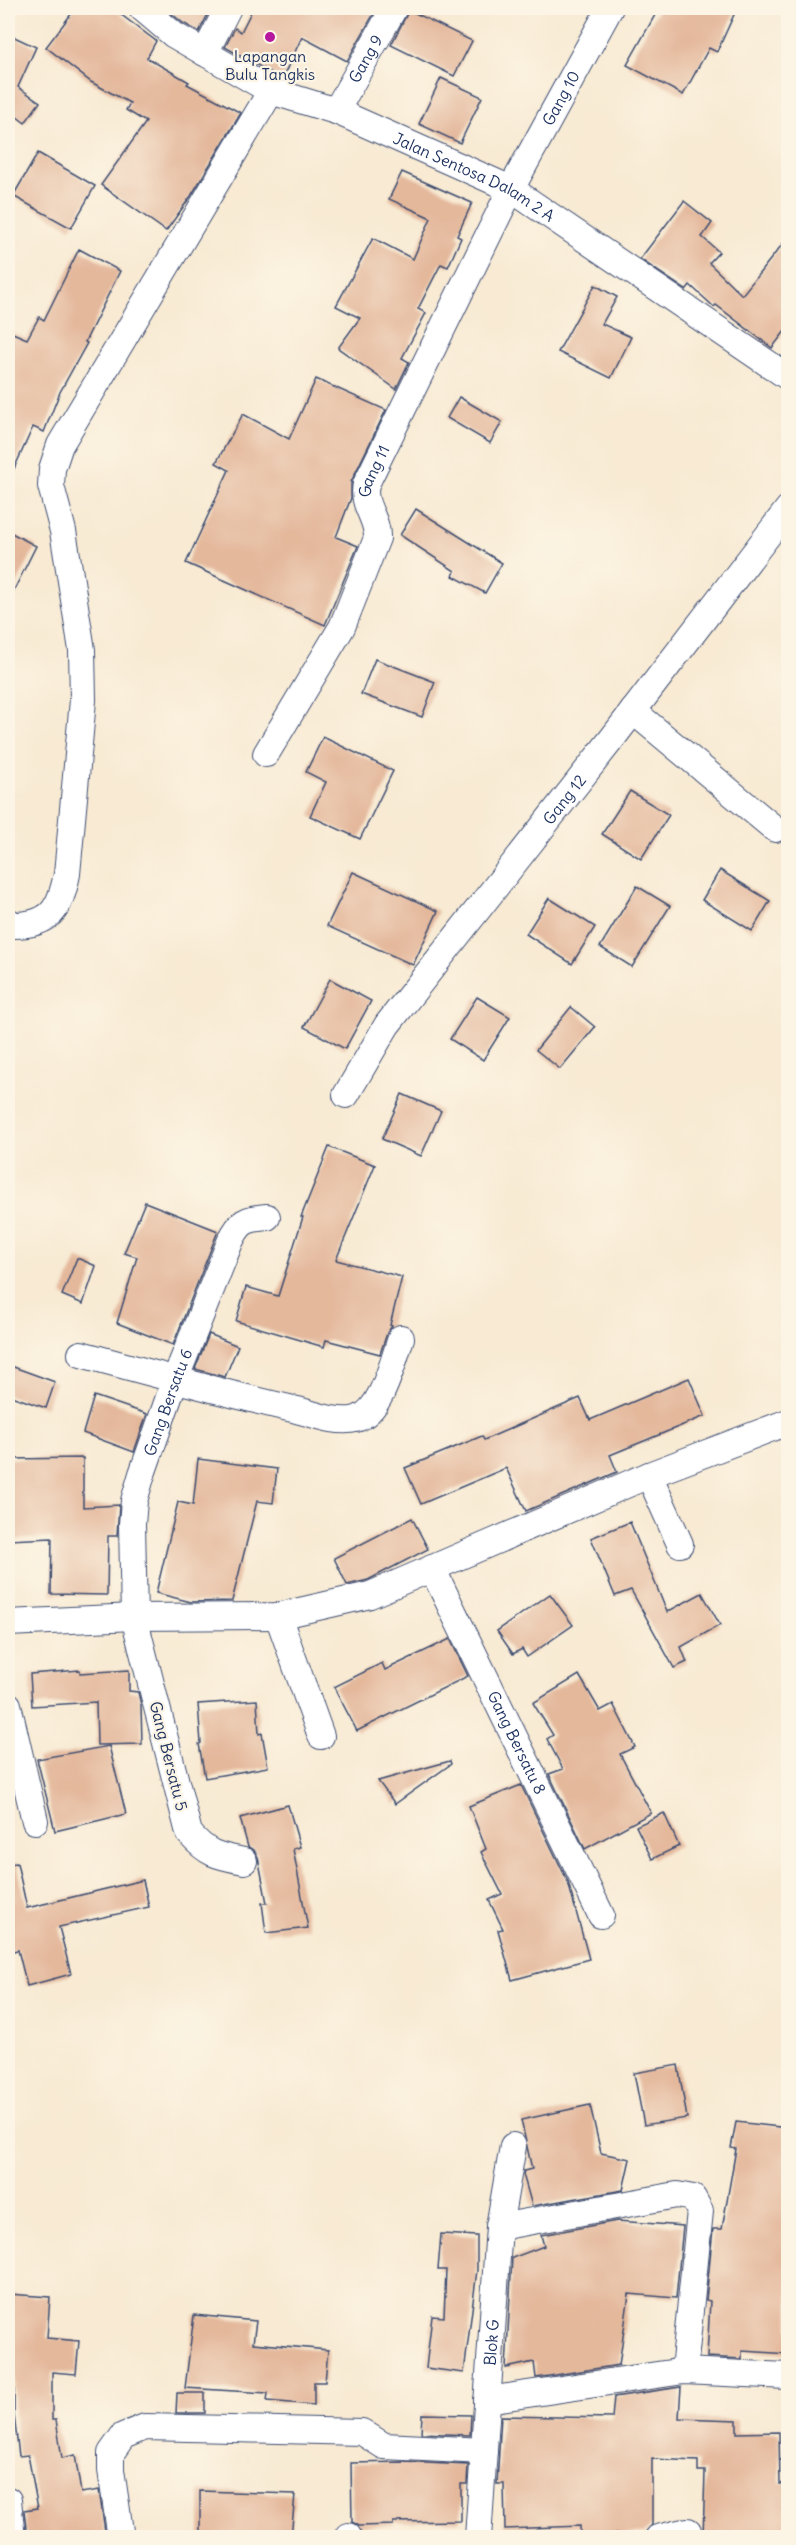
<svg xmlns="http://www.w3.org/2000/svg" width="796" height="2545" font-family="Delius,sans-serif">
<rect width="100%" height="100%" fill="#fcf5e5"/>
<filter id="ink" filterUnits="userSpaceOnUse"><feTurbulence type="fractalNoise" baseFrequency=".0167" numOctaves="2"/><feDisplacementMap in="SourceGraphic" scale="12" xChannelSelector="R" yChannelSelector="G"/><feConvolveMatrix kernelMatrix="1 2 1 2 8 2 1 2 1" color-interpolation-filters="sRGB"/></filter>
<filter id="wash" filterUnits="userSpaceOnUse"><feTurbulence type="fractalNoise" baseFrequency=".008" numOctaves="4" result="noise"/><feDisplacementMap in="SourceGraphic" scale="24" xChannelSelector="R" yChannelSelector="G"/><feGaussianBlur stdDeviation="1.35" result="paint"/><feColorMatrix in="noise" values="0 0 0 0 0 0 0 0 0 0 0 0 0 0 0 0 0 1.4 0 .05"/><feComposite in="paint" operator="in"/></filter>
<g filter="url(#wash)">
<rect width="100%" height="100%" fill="#f8ead3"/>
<g id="blocks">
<!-- building -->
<g fill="#e4b89b">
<polygon points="80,8 112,8 156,41 147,58 189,82 187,84 241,113 191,196 166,231 101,185 146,122 126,110 130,103 91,82 46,47 75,9"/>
<polygon points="165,8 203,8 209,12 199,32 183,23"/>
<polygon points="253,8 377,8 347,61 302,37 282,79 225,47 235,28 241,32"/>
<polygon points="659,8 737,8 717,52 709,48 683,95 627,65"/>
<polygon points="409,10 472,41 454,76 391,45"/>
<polygon points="8,34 36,47 18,87 40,102 25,123 8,110"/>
<polygon points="441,78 482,97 460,143 419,124"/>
<polygon points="38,153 95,186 71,228 13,196"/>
<polygon points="402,172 472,203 457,236 461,238 448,267 441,264 418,309 426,313 402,358 409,362 396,389 338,348 360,318 336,306 373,238 413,259 431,218 389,199"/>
<polygon points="684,201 712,223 702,237 719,252 709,263 742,295 789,236 789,326 772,348 716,305 714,307 690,285 686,290 640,259"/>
<polygon points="79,249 120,271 85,342 87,343 60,392 44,432 33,427 8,482 8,331 27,339 39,317 44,320"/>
<polygon points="595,285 617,297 602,324 631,337 611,378 558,352"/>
<polygon points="316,379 386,410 351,482 351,498 336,537 358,546 325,625 186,563 229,470 216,463 243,414 289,439"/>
<polygon points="459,397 502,422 490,443 447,418"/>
<polygon points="416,509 502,563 485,593 453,576 455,571 400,535"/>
<polygon points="8,531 36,546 8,602"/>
<polygon points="375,659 435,682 422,717 361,694"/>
<polygon points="323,737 393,771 360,839 310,816 326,782 306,772"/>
<polygon points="630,791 669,815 641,859 602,834"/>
<polygon points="720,870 770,901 752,931 702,900"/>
<polygon points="353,872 438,911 413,965 327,926"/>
<polygon points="637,886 670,906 632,967 600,947"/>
<polygon points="549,898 595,927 572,964 526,934"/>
<polygon points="330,979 371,1001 345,1049 304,1027"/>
<polygon points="477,997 510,1017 483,1060 450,1039"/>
<polygon points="571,1007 595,1027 560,1069 536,1050"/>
<polygon points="402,1094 441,1111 421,1156 382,1139"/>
<polygon points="329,1147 375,1165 336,1260 402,1277 390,1325 392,1326 387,1333 380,1354 326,1340 324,1347 236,1321 246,1287 278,1296 303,1217 301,1217"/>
<polygon points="145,1202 218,1231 173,1345 117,1323 137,1257 124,1253"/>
<polygon points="77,1258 96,1266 83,1304 62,1295"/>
<polygon points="209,1334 238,1346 225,1377 195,1369"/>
<polygon points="8,1365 55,1382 46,1408 8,1395"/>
<polygon points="689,1378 705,1416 610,1455 617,1472 526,1511 506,1468 421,1504 405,1468 482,1436 484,1440 580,1398 590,1420"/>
<polygon points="94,1396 147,1414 134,1452 83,1433"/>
<polygon points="83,1458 83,1507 119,1505 117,1536 108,1536 107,1595 51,1594 52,1538 8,1540 8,1459"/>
<polygon points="198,1459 277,1469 273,1503 257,1501 232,1601 191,1602 156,1593 178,1502 193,1505"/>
<polygon points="412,1518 428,1549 368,1580 347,1585 334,1558"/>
<polygon points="630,1522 667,1612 702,1593 720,1625 681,1647 687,1662 674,1668 631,1590 615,1596 591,1538"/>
<polygon points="550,1594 573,1625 527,1657 522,1649 513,1654 497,1631"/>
<polygon points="450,1639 468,1676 357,1731 334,1687 382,1663 385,1670"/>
<polygon points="80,1670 80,1673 129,1670 129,1691 138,1692 141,1705 142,1744 97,1745 96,1702 32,1706 30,1674"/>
<polygon points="579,1675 600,1711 613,1704 635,1747 620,1754 651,1813 585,1849 549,1774 563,1769 547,1739 553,1735 533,1703"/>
<polygon points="257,1700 259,1734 262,1733 268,1767 205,1778 199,1744 201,1743 198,1704"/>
<polygon points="109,1746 126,1814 55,1831 37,1759"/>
<polygon points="450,1761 451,1764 395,1804 378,1781"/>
<polygon points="521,1785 568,1882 589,1959 512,1980 498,1930 503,1929 489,1900 502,1894 481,1852 486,1849 469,1806"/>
<polygon points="288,1805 300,1847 293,1849 308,1928 266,1933 262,1903 267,1903 258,1857 254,1850 248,1847 240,1818"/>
<polygon points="664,1813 679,1846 652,1859 636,1826"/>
<polygon points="17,1863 27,1908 143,1880 149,1907 59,1927 71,1974 27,1986 18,1950 8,1952 8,1864"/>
<polygon points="678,2065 687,2118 644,2125 634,2073"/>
<polygon points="590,2105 601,2153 630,2159 623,2190 532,2206 523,2174 524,2171 532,2169 521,2120"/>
<polygon points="736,2122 789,2128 789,2354 742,2351 742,2359 707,2357 710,2301 706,2300 713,2229 722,2229 736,2149 731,2148"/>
<polygon points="617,2221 683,2226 676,2298 629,2294 619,2365 536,2378 534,2362 506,2368 512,2258 544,2246 541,2235"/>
<polygon points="441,2234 477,2236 477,2270 464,2373 426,2368 432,2316 444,2317 446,2270 438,2270"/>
<polygon points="8,2294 50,2297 47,2338 79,2341 76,2374 52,2372 52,2420 56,2420 62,2458 75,2455 81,2493 99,2490 106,2538 27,2538 24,2510 38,2508 28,2455 19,2456 14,2415 14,2368 8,2367"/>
<polygon points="194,2315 256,2321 253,2343 328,2350 325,2382 314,2382 314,2405 267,2401 268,2393 185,2388"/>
<polygon points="681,2387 679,2418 737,2420 737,2433 779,2432 780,2484 789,2482 789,2538 703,2538 705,2471 698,2471 698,2461 652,2459 652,2525 644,2534 616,2534 616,2538 580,2538 580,2526 505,2529 504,2484 497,2484 501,2416 612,2418 614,2397"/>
<polygon points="177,2393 205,2393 205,2413 176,2413"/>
<polygon points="422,2414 471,2415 470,2435 421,2433"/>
<polygon points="404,2462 468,2465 467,2484 461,2484 461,2521 393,2522 393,2525 359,2526 352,2522 351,2463"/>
<polygon points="200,2491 295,2494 291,2538 200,2538"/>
</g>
</g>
</g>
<g filter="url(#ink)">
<use href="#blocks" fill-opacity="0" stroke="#3c4b70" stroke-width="1.5"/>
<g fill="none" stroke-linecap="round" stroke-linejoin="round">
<defs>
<g id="street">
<path id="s1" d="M 142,8 L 174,35 L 271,91 L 336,111 L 511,189 L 788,377"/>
<polyline points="205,53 228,8"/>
<path id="s2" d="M 336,111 L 394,8"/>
<polyline points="633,711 775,829"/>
<path id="s3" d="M 266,754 L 342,627 L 377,538 C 378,518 361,505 366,484 L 511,189 L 610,8"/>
<path d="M 8,921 L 13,925 C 51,925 60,909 67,874 L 83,700 L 82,650 L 63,531 L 51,486 L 52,469 L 60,445 L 271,91"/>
<path id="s4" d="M 346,1095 L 387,1025 L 611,740 L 788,509"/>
<path d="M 81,1354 C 151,1373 222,1393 293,1409 C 311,1413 336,1424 356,1419 C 382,1412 393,1361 401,1338"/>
<polyline points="649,1475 680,1544"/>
<path id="s5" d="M 432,1568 L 601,1915"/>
<polyline points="278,1616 321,1736"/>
<polyline points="8,1623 134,1617 278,1616 370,1595 649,1475 788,1422"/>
<polyline points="8,1705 35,1821"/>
<path id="s6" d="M 244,1861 C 217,1856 207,1854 189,1833 L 134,1617 L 132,1524 L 134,1501 L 142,1474 L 175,1380 L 230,1242 C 240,1221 245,1219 267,1217"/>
<polyline points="499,2227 677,2195 693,2198 700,2211 684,2371"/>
<polyline points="487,2400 684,2371 788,2376"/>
<polyline points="8,2500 12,2538"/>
<polyline points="348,2536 349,2538"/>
<polyline points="121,2538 111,2470 111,2453 123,2436 145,2427 362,2432 384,2446 484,2451"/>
<path id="s7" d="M 478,2538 L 499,2227 L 513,2146"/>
<polyline points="658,2538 688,2531"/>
</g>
</defs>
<!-- street casing -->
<use href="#street" stroke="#3c4b70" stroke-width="28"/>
<!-- street -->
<use href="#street" stroke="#fff" stroke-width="26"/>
</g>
</g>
<!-- markers -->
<circle fill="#b5179e" stroke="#fcf5e5" stroke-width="2" cx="270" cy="37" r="6"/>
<g text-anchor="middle" stroke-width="4.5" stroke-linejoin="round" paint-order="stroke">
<!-- poi labels -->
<g font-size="16" fill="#1b2f5e" stroke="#fcf5e5">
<text x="270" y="62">Lapangan<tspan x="270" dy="18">Bulu Tangkis</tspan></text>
</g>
<!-- street labels -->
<g font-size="16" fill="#1b2f5e" stroke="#fcf5e5">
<text dy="6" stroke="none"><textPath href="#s2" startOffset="60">Gang 9</textPath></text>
<text dy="6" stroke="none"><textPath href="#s3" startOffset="732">Gang 10</textPath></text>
<text dy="6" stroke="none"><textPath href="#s1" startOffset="375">Jalan Sentosa Dalam 2 A</textPath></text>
<text dy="6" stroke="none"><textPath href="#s3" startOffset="314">Gang 11</textPath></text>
<text dy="6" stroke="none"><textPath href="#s4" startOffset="368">Gang 12</textPath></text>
<text dy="6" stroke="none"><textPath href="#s6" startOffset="507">Gang Bersatu 6</textPath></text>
<text dy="6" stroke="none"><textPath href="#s5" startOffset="194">Gang Bersatu 8</textPath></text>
<text transform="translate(169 1756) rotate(76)" y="6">Gang Bersatu 5</text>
<text dy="6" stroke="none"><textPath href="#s7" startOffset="196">Blok G</textPath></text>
</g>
</g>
<!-- margin -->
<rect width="796" height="2545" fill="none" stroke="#fcf5e5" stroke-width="30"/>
</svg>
